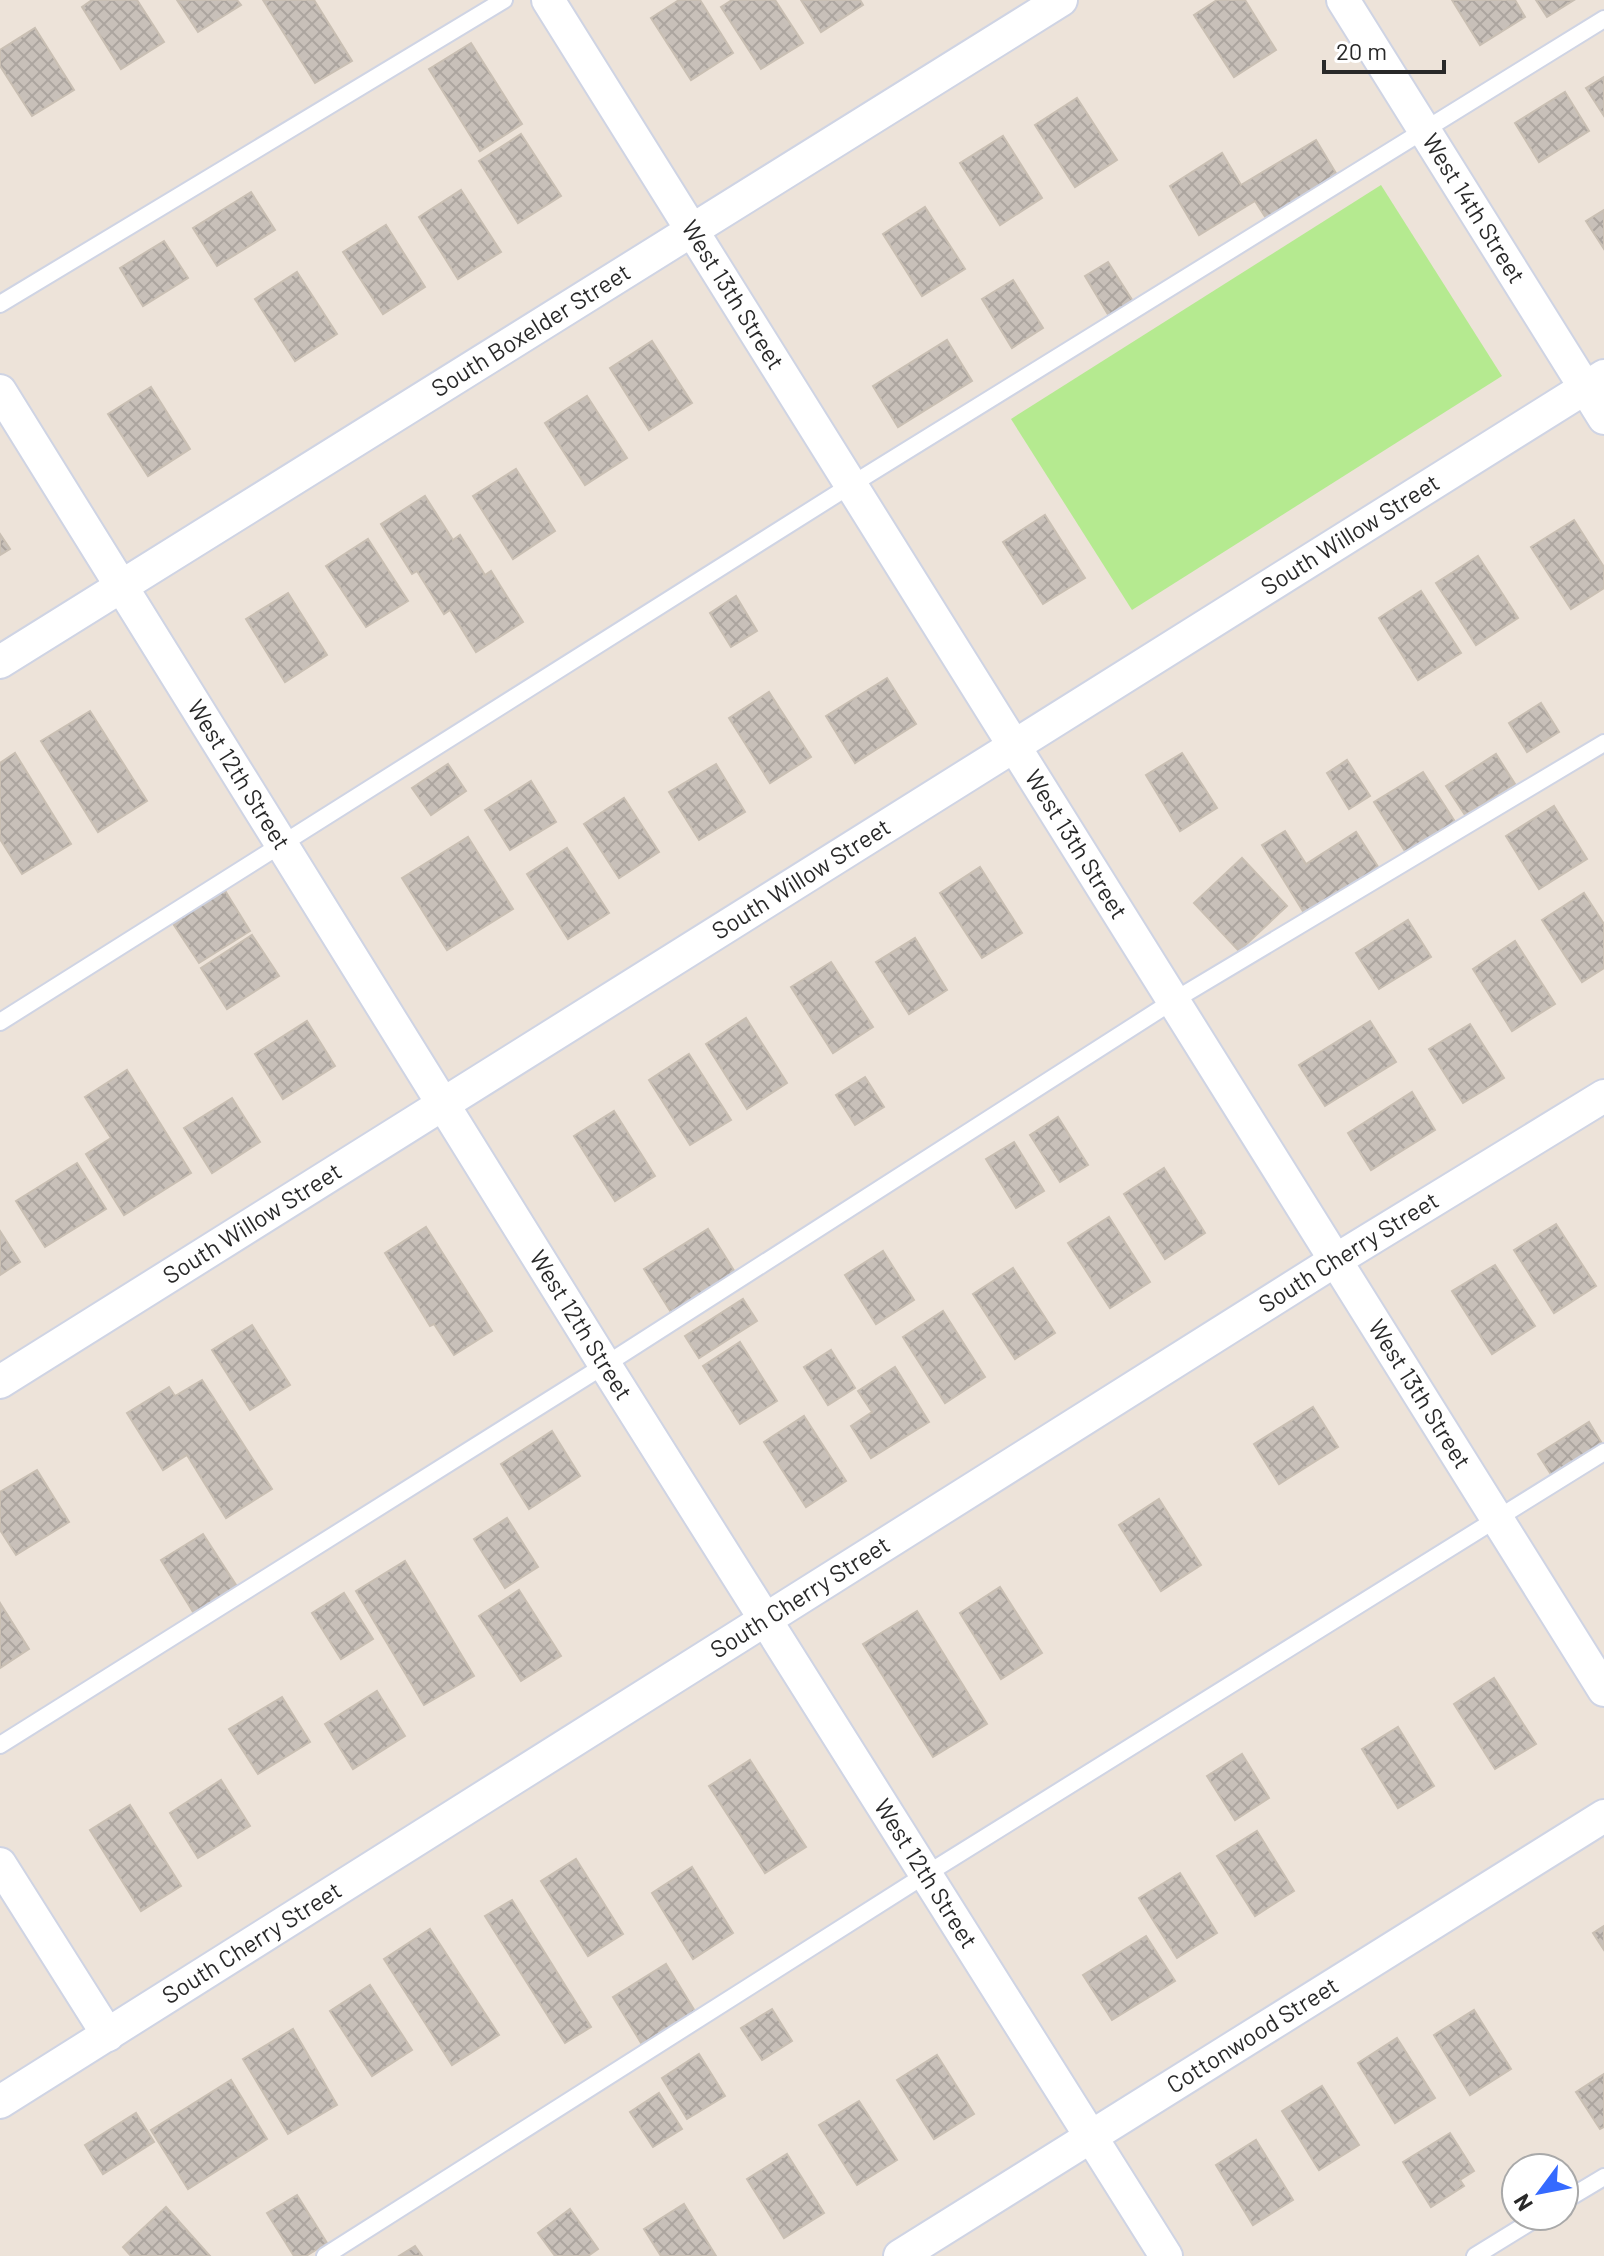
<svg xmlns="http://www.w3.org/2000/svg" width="1604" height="2256" font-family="Barlow,sans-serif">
<defs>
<pattern id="building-cross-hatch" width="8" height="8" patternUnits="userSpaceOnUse" patternTransform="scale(2)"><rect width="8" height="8" fill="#c8c0b9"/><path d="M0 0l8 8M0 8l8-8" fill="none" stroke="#aca59f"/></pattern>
</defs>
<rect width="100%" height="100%" fill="#ede3d9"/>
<!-- park -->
<polygon fill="#b5ea90" points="1381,185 1502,376 1132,610 1011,419"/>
<!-- building -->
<g fill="url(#building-cross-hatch)" stroke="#c9bfb3" stroke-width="2">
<polygon points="92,0 137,0 164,42 121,69 82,7"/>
<polygon points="177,0 237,0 241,5 198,32"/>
<polygon points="263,0 314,0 352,61 315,83"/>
<polygon points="679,0 700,0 733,53 691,80 651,18"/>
<polygon points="732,0 775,0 803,43 761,69 721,7"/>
<polygon points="801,0 860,0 863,5 821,32"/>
<polygon points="1217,0 1245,0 1276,50 1234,77 1194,15"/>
<polygon points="1452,0 1515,0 1525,17 1480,45"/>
<polygon points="1536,0 1574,0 1547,17"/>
<polygon points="35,28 74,90 32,116 0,66 0,50"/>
<polygon points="471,43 522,124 480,151 429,69"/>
<polygon points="1604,77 1604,116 1586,88"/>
<polygon points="1565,92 1589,131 1539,162 1515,123"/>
<polygon points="1077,98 1117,160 1075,187 1035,125"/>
<polygon points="521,134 561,196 518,223 479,161"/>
<polygon points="1003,136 1042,198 1000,225 960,163"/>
<polygon points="1316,140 1340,180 1269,223 1255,201 1199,235 1170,186 1222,153 1241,185"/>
<polygon points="461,190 501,252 458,279 419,217"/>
<polygon points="251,192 275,230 217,266 193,228"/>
<polygon points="925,207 965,269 922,296 883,234"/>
<polygon points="1604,210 1604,249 1586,221"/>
<polygon points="386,225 425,287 383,314 343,252"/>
<polygon points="164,241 188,278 143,306 120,268"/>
<polygon points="1108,262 1136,306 1112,321 1085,276"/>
<polygon points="297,272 337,334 295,361 255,299"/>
<polygon points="1013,280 1043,328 1012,348 982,299"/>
<polygon points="947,340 972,381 898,427 873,386"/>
<polygon points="652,341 692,403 649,430 610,368"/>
<polygon points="151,387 190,449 148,476 108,414"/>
<polygon points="587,396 627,458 585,485 545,423"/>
<polygon points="516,469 555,531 513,559 473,496"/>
<polygon points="425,496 453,540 460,535 485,575 491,571 523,622 476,652 450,610 444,614 417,571 412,574 381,524"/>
<polygon points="1045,515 1085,578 1043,604 1003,542"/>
<polygon points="1574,520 1604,567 1604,588 1571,609 1531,547"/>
<polygon points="0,534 10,549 0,555"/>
<polygon points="368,539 408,601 366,627 326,566"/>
<polygon points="1478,556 1518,618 1476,645 1436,583"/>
<polygon points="1421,591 1461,653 1418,680 1379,618"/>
<polygon points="288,593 327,655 285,682 246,619"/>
<polygon points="736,596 757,631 731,647 710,613"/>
<polygon points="887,678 916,724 855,763 826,716"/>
<polygon points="769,692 811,757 770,783 729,718"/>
<polygon points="1541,703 1559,732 1527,752 1509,723"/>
<polygon points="90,711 147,801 98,832 41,741"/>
<polygon points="15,753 71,844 22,874 0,839 0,763"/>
<polygon points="1182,753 1217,808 1180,831 1146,775"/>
<polygon points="1496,754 1515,784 1465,815 1446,786"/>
<polygon points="1347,760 1370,796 1349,809 1327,773"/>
<polygon points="448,764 466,791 431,815 412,788"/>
<polygon points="716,764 745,812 699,840 669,792"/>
<polygon points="1423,772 1459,828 1410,859 1374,802"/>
<polygon points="531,781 556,822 510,850 485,810"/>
<polygon points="624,798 659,852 619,878 584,824"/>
<polygon points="1554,806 1587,859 1539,889 1506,836"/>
<polygon points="1285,831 1306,864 1356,832 1380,870 1306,916 1262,845"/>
<polygon points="468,837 513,909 447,950 402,878"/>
<polygon points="567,848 609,913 568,939 527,874"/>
<polygon points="1242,858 1287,906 1239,951 1194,903"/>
<polygon points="980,867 1022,933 982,958 940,893"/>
<polygon points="224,889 250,931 199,963 172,922"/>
<polygon points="1584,893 1604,924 1604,968 1582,982 1542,920"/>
<polygon points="1408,920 1431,957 1379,989 1356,953"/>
<polygon points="252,935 279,976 227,1009 201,968"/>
<polygon points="915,938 947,990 909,1014 876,962"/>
<polygon points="1515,941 1555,1004 1512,1031 1473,969"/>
<polygon points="831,962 873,1027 833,1053 791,987"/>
<polygon points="746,1018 787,1083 747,1109 706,1044"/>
<polygon points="307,1021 335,1066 283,1099 255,1054"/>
<polygon points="1370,1021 1396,1062 1325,1106 1299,1065"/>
<polygon points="1470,1024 1504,1078 1463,1103 1429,1049"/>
<polygon points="689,1054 731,1120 690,1145 649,1080"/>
<polygon points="127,1070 191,1173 124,1215 86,1154 111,1138 85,1097"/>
<polygon points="865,1077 884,1107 855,1125 836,1095"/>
<polygon points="1412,1092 1435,1130 1371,1170 1348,1133"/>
<polygon points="232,1098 260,1142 212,1173 184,1128"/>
<polygon points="614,1111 655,1176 615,1201 574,1136"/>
<polygon points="1058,1117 1088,1165 1060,1182 1030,1135"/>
<polygon points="1014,1142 1044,1191 1016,1208 986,1159"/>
<polygon points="77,1163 106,1209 45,1247 16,1201"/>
<polygon points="1164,1168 1205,1233 1165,1259 1124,1194"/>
<polygon points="1109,1217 1150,1282 1110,1308 1068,1243"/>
<polygon points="1556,1224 1596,1286 1554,1313 1514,1250"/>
<polygon points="426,1227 492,1331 454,1355 434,1324 430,1326 385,1253"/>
<polygon points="708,1229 738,1277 674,1317 644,1269"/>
<polygon points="0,1231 20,1262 0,1275"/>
<polygon points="883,1251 914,1300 876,1324 845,1275"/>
<polygon points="1495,1265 1535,1326 1492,1354 1452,1291"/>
<polygon points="1013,1268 1055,1333 1015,1359 973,1294"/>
<polygon points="743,1299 757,1321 699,1358 685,1336"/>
<polygon points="943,1311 985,1377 945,1403 903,1337"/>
<polygon points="252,1325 290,1385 250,1410 212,1350"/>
<polygon points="740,1342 777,1401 740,1424 703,1366"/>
<polygon points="831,1350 855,1388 828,1405 804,1367"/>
<polygon points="895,1367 929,1422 871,1458 851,1426 872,1412 858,1391"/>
<polygon points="202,1380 272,1489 226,1518 187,1455 163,1470 127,1413 169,1387 175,1396"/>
<polygon points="1313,1407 1338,1447 1279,1484 1254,1444"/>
<polygon points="804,1416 846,1481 806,1507 764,1442"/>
<polygon points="1589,1422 1603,1445 1552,1476 1538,1454"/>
<polygon points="552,1431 580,1476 529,1509 501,1464"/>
<polygon points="37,1470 69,1522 16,1555 0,1530 0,1492"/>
<polygon points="1159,1499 1201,1565 1161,1591 1119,1525"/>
<polygon points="507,1518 538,1567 505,1588 474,1539"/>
<polygon points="203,1534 238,1588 195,1615 161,1560"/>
<polygon points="405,1561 474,1676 424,1705 356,1591"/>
<polygon points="1000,1587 1042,1653 1001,1679 960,1613"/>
<polygon points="519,1590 561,1656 521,1681 479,1616"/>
<polygon points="344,1593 373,1639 341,1659 312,1613"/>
<polygon points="0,1603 29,1649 0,1668"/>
<polygon points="917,1611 987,1724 933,1757 863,1644"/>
<polygon points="1494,1678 1536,1744 1495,1769 1454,1704"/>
<polygon points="377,1691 405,1736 353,1769 325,1724"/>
<polygon points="282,1697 310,1742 258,1774 229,1729"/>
<polygon points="1398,1727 1434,1786 1398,1808 1362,1749"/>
<polygon points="1242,1754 1269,1798 1235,1820 1207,1776"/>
<polygon points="750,1760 806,1847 765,1873 709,1786"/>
<polygon points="221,1780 250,1826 198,1858 170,1813"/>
<polygon points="130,1805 181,1886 141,1911 90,1830"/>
<polygon points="1257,1831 1294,1891 1255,1916 1217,1856"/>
<polygon points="576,1859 623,1934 588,1956 541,1881"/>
<polygon points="692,1867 733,1933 693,1959 652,1893"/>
<polygon points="1180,1873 1217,1933 1177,1958 1139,1898"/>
<polygon points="512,1900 591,2027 565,2043 485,1916"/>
<polygon points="1604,1926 1604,1950 1593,1933"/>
<polygon points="430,1929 499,2035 452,2065 384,1959"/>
<polygon points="1146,1936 1175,1981 1112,2020 1083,1975"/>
<polygon points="666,1964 696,2013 643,2046 613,1997"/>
<polygon points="370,1985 412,2050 372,2076 330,2011"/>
<polygon points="772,2009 792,2041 762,2060 741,2028"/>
<polygon points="1474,2010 1511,2069 1470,2095 1434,2035"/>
<polygon points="293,2029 337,2105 288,2134 243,2059"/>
<polygon points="1397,2038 1435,2098 1395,2123 1358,2063"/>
<polygon points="699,2054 725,2096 687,2119 662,2078"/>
<polygon points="937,2055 974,2114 934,2139 897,2080"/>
<polygon points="1604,2074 1604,2127 1600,2129 1576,2092"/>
<polygon points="231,2080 267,2139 188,2189 151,2130"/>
<polygon points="1322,2086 1359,2145 1319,2170 1282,2111"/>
<polygon points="659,2093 682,2129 653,2147 630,2112"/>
<polygon points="859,2101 897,2160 857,2185 819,2125"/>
<polygon points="136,2113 154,2142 103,2174 85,2145"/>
<polygon points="1450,2133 1474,2171 1460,2180 1464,2186 1431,2207 1403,2162"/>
<polygon points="1256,2140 1293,2200 1253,2225 1216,2165"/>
<polygon points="787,2154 824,2213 784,2238 747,2179"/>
<polygon points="297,2195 327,2243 306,2256 294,2256 267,2213"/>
<polygon points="684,2204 716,2256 661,2256 644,2229"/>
<polygon points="166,2207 210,2256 131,2256 123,2247"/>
<polygon points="570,2209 598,2249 588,2256 555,2256 538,2233"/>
<polygon points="415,2246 422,2256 399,2256"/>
</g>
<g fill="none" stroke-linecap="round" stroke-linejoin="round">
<defs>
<g id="lane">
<polyline points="0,304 504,0"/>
<polyline points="0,1022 851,485 1604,19"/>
<polyline points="0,1745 605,1365 1173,1001 1604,743"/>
<polyline points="1564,2201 1604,2177"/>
<polyline points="325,2256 925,1875 1604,1452"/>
<polyline points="1475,2256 1540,2216"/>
</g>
<g id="street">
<path id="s1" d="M 548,0 L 1604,1690"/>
<path id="s2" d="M 1343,0 L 1604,418"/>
<path id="s3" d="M 0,391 L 605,1365 L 1166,2256"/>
<path id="s4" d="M 0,662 L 1061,0"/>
<path id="s5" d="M 0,1382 L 1604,376"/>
<polyline points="0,1864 108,2035"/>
<path id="s6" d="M 0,2102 L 1336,1260 L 1604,1096"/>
<path id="s7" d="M 900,2256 L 1604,1816"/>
</g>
</defs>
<!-- lane casing -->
<use href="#lane" stroke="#cfd4e4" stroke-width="20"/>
<!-- street casing -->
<use href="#street" stroke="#cfd4e4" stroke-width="36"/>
<!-- lane -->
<use href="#lane" stroke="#fff" stroke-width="16"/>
<!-- street -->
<use href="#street" stroke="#fff" stroke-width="32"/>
</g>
<g text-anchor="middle" stroke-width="6" stroke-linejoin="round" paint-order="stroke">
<!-- street labels -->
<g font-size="24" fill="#292929" stroke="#fff">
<text dy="8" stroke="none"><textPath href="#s2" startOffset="246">West 14th Street</textPath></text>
<text dy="8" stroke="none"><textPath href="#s1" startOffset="348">West 13th Street</textPath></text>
<text dy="8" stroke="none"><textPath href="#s4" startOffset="626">South Boxelder Street</textPath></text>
<text dy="8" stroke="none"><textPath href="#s5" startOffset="1594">South Willow Street</textPath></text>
<text dy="8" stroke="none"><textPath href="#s3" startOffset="452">West 12th Street</textPath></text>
<text dy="8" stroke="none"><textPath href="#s1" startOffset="996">West 13th Street</textPath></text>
<text dy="8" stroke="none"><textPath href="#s5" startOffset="946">South Willow Street</textPath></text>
<text dy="8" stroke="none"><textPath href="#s5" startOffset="298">South Willow Street</textPath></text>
<text dy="8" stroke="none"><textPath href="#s6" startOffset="1594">South Cherry Street</textPath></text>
<text dy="8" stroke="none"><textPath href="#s3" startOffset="1100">West 12th Street</textPath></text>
<text dy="8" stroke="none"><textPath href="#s1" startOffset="1644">West 13th Street</textPath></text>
<text dy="8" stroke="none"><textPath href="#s6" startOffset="946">South Cherry Street</textPath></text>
<text dy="8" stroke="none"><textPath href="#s3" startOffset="1748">West 12th Street</textPath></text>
<text dy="8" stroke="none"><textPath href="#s6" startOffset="298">South Cherry Street</textPath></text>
<text dy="8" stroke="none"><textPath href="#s7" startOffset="416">Cottonwood Street</textPath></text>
</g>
</g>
<!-- north arrow -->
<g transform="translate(1540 2192) rotate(238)"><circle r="38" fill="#ffffff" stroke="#a9a9a9" stroke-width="2"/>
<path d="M0-6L14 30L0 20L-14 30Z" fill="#356aff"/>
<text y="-12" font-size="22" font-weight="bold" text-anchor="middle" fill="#292929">N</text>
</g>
<!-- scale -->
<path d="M1324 60v12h120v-12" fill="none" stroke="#292929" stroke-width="4"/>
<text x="1336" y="60" font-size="24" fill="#292929" stroke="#ffffff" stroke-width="6" paint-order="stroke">20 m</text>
</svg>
